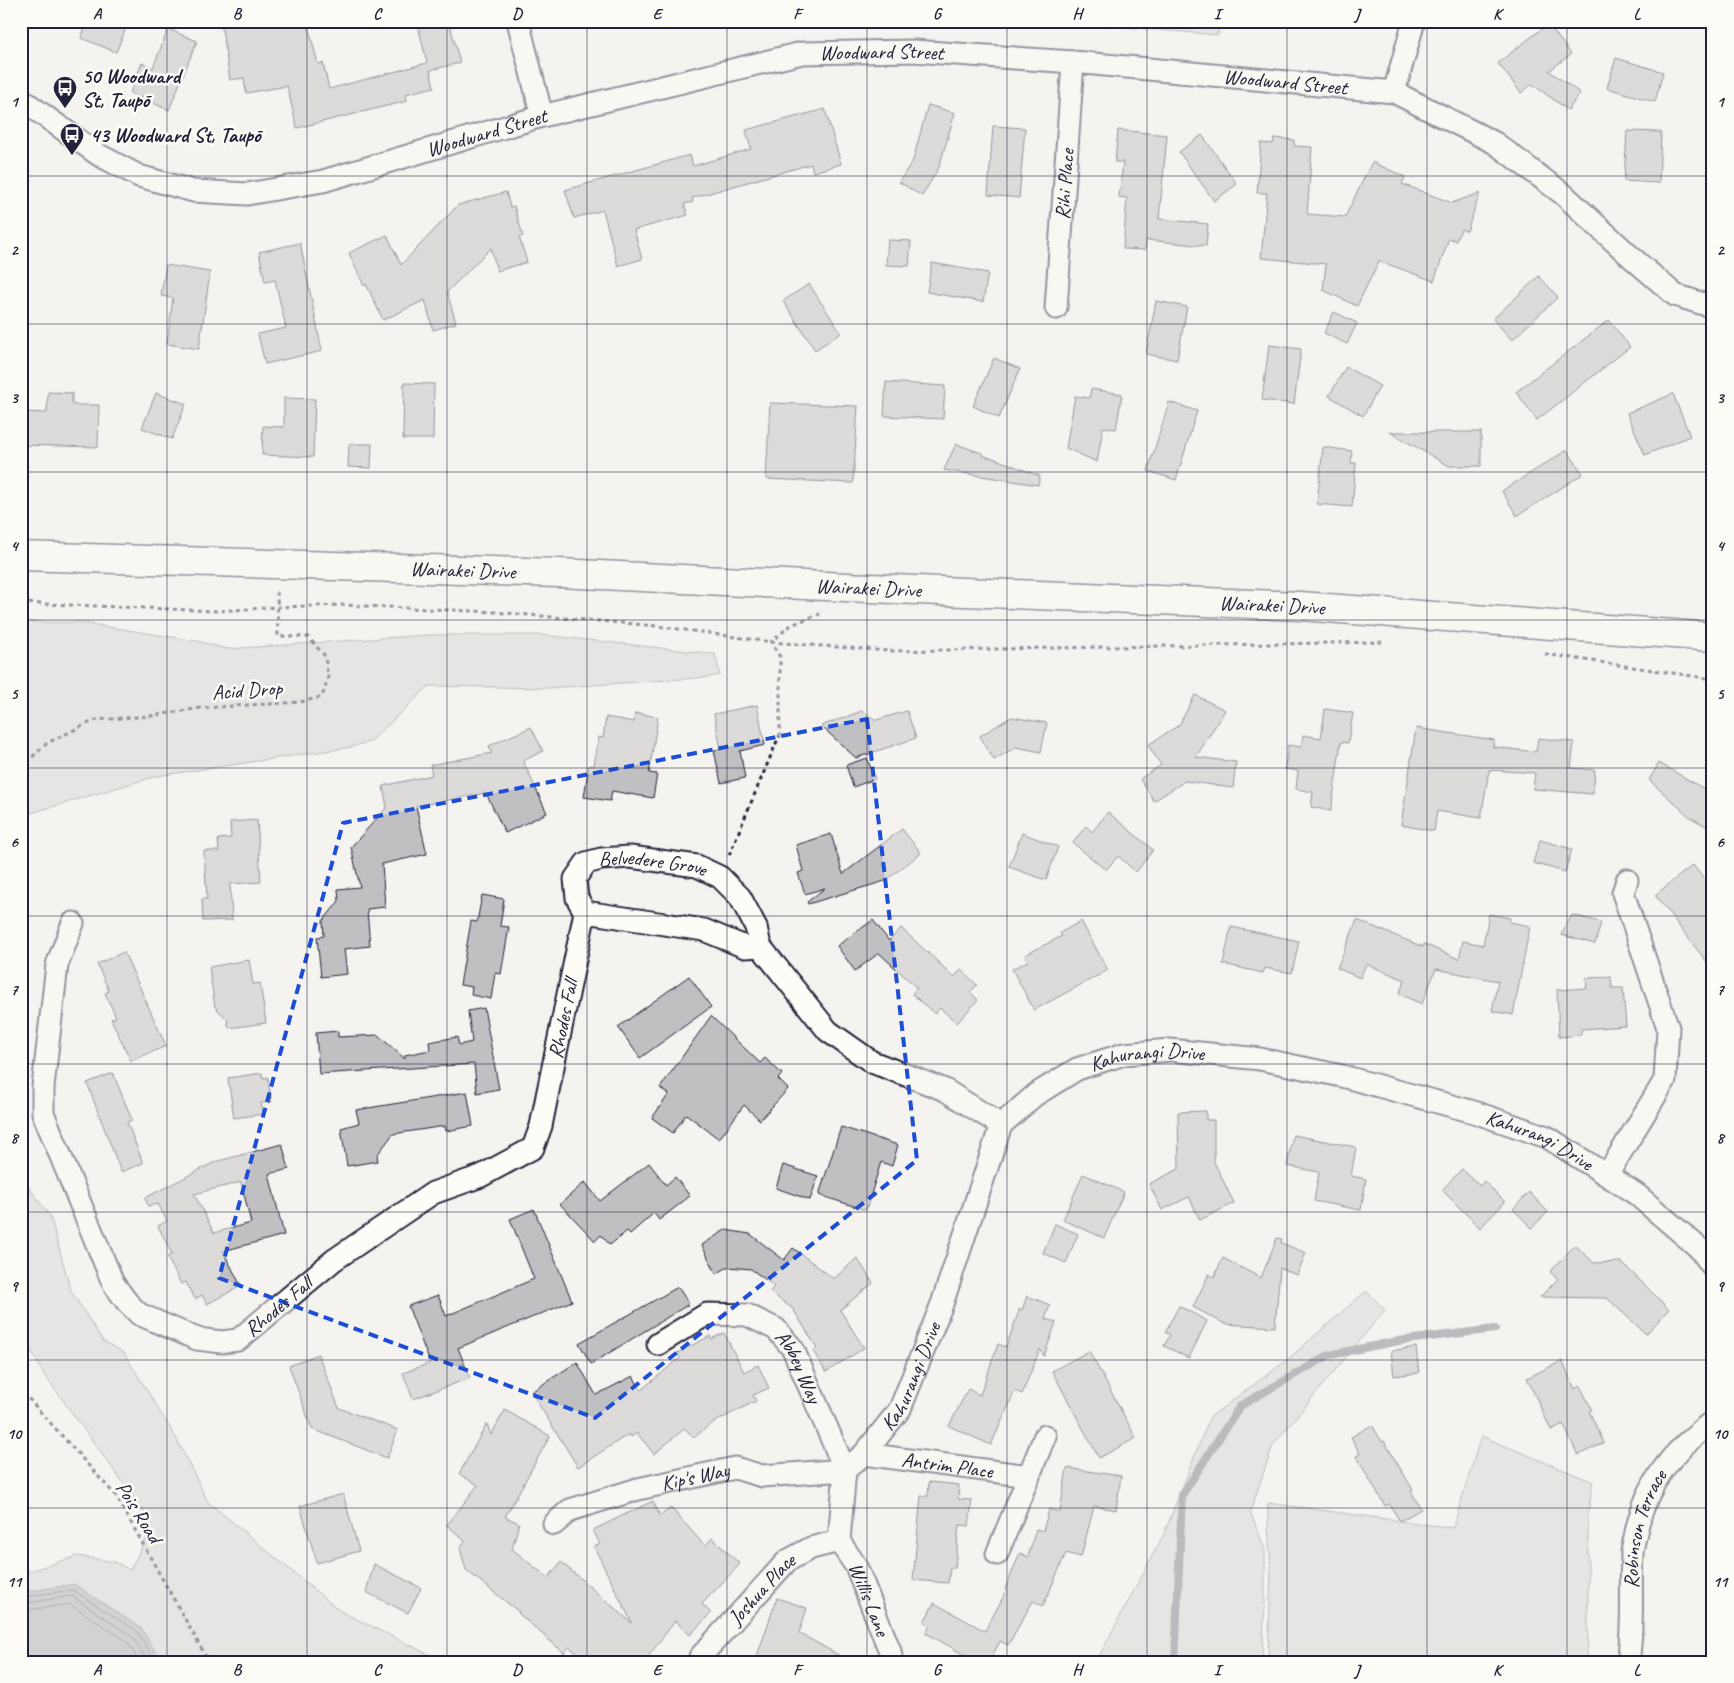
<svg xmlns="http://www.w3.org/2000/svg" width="1734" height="1683" font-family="Caveat,sans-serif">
<rect width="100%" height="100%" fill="#f4f3ef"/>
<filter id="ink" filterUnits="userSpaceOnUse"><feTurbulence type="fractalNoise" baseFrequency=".02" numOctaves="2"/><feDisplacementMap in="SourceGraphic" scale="10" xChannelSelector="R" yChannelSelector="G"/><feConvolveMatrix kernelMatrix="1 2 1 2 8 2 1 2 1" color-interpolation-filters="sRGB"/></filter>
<g filter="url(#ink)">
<!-- green -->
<g fill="#d5d4d5" stroke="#7c7b88">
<polygon points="1052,21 1219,21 1218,35"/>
<polygon points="21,622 77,622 197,641 227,649 427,635 542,635 715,654 720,675 710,677 549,688 429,686 371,741 352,747 157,776 21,816"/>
<polygon points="21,1177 50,1216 71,1291 103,1341 124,1353 175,1436 208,1502 340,1611 444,1662 132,1662 41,1630 24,1573 77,1556 115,1562 130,1570 151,1529 142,1509 43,1373 21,1331"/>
<polygon points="1366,1291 1385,1310 1273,1445 1250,1512 1265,1549 1265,1599 1262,1662 1096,1662 1164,1534 1210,1417 1286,1361"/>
<polygon points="1481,1436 1593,1482 1588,1512 1588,1643 1585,1662 1268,1662 1271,1568 1268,1527 1268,1503 1453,1528"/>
</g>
<!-- water -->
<polygon fill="#acacb2" stroke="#757582" points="74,1584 142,1629 161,1662 21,1662 21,1593"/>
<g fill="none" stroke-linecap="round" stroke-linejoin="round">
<!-- shore -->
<g stroke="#59596b" stroke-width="1">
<polyline points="21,1597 73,1590 138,1632 155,1662"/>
<polyline points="21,1604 72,1596 133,1637 148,1662"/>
<polyline points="21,1611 70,1604 128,1642 139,1662"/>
</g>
<!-- stream -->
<polyline stroke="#757582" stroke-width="8" points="1175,1662 1182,1495 1240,1406 1329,1355 1398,1341 1495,1329"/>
</g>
<!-- building -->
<g fill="#c0bfc2" stroke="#22223b" fill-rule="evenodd">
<polygon points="88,21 129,21 116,52 81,38"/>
<polygon points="237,21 307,21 318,64 323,63 329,89 427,63 417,21 449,21 460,63 430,70 434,87 406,94 407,101 297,128 287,86 246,93 244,78 230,80 221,23"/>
<polygon points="1548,24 1571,54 1549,71 1580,93 1568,110 1532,84 1521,93 1498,63"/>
<polygon points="168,29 197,41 169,110 130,93 142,63 153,68"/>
<polygon points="1616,58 1663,72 1655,102 1607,88"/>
<polygon points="928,105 955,113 939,167 922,196 899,182 913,160"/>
<polygon points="825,109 841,164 813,172 811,164 692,198 693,202 684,204 688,215 634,230 642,259 618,266 603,210 574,218 565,190 690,155 693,166 751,149 746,130"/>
<polygon points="993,126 1025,128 1019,198 988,195"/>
<polygon points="1118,130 1167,135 1159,219 1208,224 1206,246 1146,240 1145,250 1123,249 1127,198 1119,197 1123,162 1115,162"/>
<polygon points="1627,131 1661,132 1659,183 1624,181"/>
<polygon points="1202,135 1237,184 1214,201 1179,152"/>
<polygon points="1274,138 1294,140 1294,146 1312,147 1307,214 1345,217 1372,162 1405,177 1402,184 1452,203 1480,193 1467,231 1461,229 1456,241 1449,238 1434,281 1379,261 1357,306 1323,290 1326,264 1261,258 1267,193 1257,193 1261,143 1273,144"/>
<polygon points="506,192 510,207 514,206 523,236 519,237 527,262 497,271 491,248 447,292 456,323 433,330 425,300 383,320 366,284 364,286 349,253 387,235 401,265 458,205"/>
<polygon points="888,240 911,241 909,266 886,265"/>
<polygon points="300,243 322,351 265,364 258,334 286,328 275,280 265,282 259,252"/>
<polygon points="932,263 988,273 983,302 927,292"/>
<polygon points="166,265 210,272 199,349 167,344 173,298 161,296"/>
<polygon points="1539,276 1558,297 1512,340 1493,319"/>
<polygon points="809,284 841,333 815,350 783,301"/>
<polygon points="1156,301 1187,307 1177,360 1146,354"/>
<polygon points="1334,312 1357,323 1347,344 1324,333"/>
<polygon points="1609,320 1630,347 1537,420 1516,392"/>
<polygon points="1269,345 1301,349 1294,404 1262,400"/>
<polygon points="994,358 1020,369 999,418 973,406"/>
<polygon points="1346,367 1380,386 1363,416 1329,396"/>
<polygon points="886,382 945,386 943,419 884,416"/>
<polygon points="404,383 434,384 433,439 403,439"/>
<polygon points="1091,389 1122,394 1116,429 1103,427 1097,462 1066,448 1075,396 1089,398"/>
<polygon points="48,392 72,393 72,405 99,405 98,447 21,445 21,412 47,413"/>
<polygon points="156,393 186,404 172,439 142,428"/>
<polygon points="1673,394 1690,436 1645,455 1627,413"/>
<polygon points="284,398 315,399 313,457 262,455 263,426 284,427"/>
<polygon points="1169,402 1197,411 1176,480 1148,471"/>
<polygon points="770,403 858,406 853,483 766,479"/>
<polygon points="1390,432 1481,432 1481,466 1449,466"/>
<polygon points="349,444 372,444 371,468 348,467"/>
<polygon points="956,444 984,454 983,456 993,458 1040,476 1038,485 944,470"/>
<polygon points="1323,447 1352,451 1351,463 1356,463 1352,507 1317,504"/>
<polygon points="1567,450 1583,474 1517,516 1502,491"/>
<polygon points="1195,695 1225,710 1196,757 1236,762 1233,788 1185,781 1154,801 1140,779 1161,765 1148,745 1179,725"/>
<polygon points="757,705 765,745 740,751 745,778 721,783 714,750 721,749 714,714"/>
<polygon points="1325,709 1353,713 1348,743 1341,742 1331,811 1311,807 1313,792 1296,789 1298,771 1285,769 1288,745 1301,747 1303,735 1321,738"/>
<polygon points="862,711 876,720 907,711 916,738 856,758 821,726"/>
<polygon points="635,713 658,717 649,773 657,774 653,798 612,791 610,801 584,797 589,765 594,766 599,737 603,738 606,717 634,722"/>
<polygon points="1011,717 1047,723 1041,752 1016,747 994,760 980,736"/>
<polygon points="531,727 543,751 523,761 547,813 505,833 486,793 416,806 427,854 382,864 385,907 367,909 370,946 344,949 347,974 321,977 317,937 324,936 323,921 339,901 338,889 360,887 351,847 387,807 383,786 432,775 430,765 492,753 489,746"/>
<polygon points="1416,728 1494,740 1493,747 1536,752 1538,738 1574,742 1571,768 1595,770 1593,794 1533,789 1535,773 1489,770 1481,818 1437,811 1434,831 1401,825"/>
<polygon points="867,758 875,779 853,787 846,765"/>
<polygon points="1659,763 1713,794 1713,830 1690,817 1649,780"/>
<polygon points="1108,812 1153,850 1136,872 1118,856 1106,870 1073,843 1086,826 1092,832"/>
<polygon points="257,820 261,882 230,884 232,920 203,921 202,899 207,899 204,851 219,851 218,839 231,838 230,822"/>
<polygon points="902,829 921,853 885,881 808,904 807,902 825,888 805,894 798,873 803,871 796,845 831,834 843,874"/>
<polygon points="1022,833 1058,847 1046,880 1009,867"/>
<polygon points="1540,840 1572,849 1565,872 1533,863"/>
<polygon points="1693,865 1713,891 1713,970 1655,895"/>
<polygon points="482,895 504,899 500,926 509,927 501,974 495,973 491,999 471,995 472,987 460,985 471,921 477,922"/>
<polygon points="1489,914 1510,918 1509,922 1530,926 1513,1015 1492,1011 1498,981 1436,969 1422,1004 1399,994 1405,980 1366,964 1360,978 1337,968 1357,920 1423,947 1424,944 1459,959 1463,941 1483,945"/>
<polygon points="1572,915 1601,922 1595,944 1561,935"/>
<polygon points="873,920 889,941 901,928 954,977 961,970 977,985 970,992 978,1000 957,1023 940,1008 935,1014 912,994 917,988 879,953 855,971 837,946"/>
<polygon points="1081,921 1108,970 1034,1010 1012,969 1028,961 1025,955 1062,936 1060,933"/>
<polygon points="1231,927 1299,941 1292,973 1265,968 1263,973 1223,964"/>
<polygon points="124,952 166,1046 131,1061 111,1019 116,1017 105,993 109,991 97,964"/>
<polygon points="249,960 253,984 260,983 266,1023 229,1028 227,1019 215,1007 209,967"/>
<polygon points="689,976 711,1007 640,1058 618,1027"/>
<polygon points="1611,977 1612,988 1623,988 1626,1026 1581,1029 1581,1035 1559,1037 1557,990 1587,988 1586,978"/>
<polygon points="484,1008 499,1089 477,1093 474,1064 319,1074 316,1033 338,1031 338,1037 378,1035 405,1059 405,1055 430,1050 429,1042 457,1037 459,1045 472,1042 468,1011"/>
<polygon points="711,1016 760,1063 765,1058 782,1074 778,1079 788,1089 760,1120 744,1105 719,1139 686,1114 673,1133 652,1118 669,1094 660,1088"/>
<polygon points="113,1073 132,1120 127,1122 143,1163 121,1172 87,1083"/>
<polygon points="262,1073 263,1078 268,1077 271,1102 261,1103 263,1114 234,1118 228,1078"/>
<polygon points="467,1092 473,1126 446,1131 445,1126 393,1134 377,1155 378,1161 347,1166 341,1128 359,1123 356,1110"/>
<polygon points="1206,1111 1206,1120 1214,1120 1214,1162 1234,1203 1200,1220 1189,1197 1162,1210 1149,1184 1179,1169 1178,1112"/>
<polygon points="841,1127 898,1145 892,1166 881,1162 866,1210 819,1195"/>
<polygon points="1293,1135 1356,1147 1351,1176 1366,1179 1361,1210 1314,1201 1319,1172 1287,1166"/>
<path d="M 282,1144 L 289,1169 L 269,1174 L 284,1235 L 223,1251 L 241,1286 L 207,1304 L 202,1295 L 195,1299 L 186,1282 L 181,1284 L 167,1257 L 172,1254 L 158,1226 L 167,1221 L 158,1204 L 148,1206 L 145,1198 L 215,1162 ZM 241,1182 L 251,1223 L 214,1233 L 194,1194 Z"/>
<polygon points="649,1163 666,1185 675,1177 690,1196 659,1220 654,1213 630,1234 627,1231 610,1245 601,1235 595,1241 560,1204 585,1182 600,1201"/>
<polygon points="783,1165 818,1176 810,1200 776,1188"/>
<polygon points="1462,1169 1480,1186 1484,1181 1505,1202 1480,1228 1442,1190"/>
<polygon points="1083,1174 1124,1192 1104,1238 1063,1220"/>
<polygon points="1529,1192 1548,1212 1532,1228 1513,1209"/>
<polygon points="534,1209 572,1301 458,1348 470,1378 413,1399 403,1373 430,1363 408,1306 438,1295 446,1316 534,1279 510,1219"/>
<polygon points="1055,1224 1078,1234 1066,1263 1043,1253"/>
<polygon points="725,1230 750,1234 784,1260 793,1248 834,1279 857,1258 873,1283 840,1310 864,1348 826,1372 813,1351 817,1348 793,1309 770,1292 774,1286 751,1269 728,1267 716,1274 702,1245"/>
<polygon points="1277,1238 1282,1239 1281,1243 1306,1253 1297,1275 1280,1268 1275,1327 1225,1324 1193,1307 1209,1274 1214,1277 1223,1258 1261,1278"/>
<polygon points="1575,1245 1594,1263 1621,1262 1669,1309 1646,1334 1607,1298 1540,1297 1558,1279 1550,1272"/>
<polygon points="678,1287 689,1304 591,1364 579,1343"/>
<polygon points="1027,1296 1050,1305 1045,1319 1056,1322 1044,1356 1040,1349 1022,1394 1015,1391 991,1445 949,1426 968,1389 980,1395 998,1344 1006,1347 1019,1311 1019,1309 1022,1310"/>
<polygon points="1179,1306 1207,1321 1189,1358 1164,1346 1170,1335 1165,1332"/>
<polygon points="724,1333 744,1372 758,1365 769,1388 753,1395 756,1401 711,1424 693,1438 685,1428 654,1454 637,1433 631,1437 629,1434 578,1467 531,1392 577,1362 596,1395 633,1376 641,1390 680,1358 678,1353 710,1336 711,1339"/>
<polygon points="1416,1347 1419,1373 1394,1376 1391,1351"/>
<polygon points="1089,1351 1136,1438 1099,1458 1052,1371"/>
<polygon points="318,1354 339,1408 398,1430 387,1458 312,1429 289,1366"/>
<polygon points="1562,1361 1575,1389 1580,1386 1592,1410 1589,1411 1604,1443 1578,1455 1563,1424 1551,1430 1527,1378"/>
<polygon points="505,1410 550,1436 505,1517 519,1523 512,1549 548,1578 561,1562 632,1623 594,1547 600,1544 593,1530 653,1501 660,1516 671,1508 705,1546 712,1538 740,1564 702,1604 711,1613 690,1635 675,1621 644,1662 589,1662 569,1647 564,1653 518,1613 519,1612 466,1570 460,1548 465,1541 447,1525 478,1485 459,1474 487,1424 491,1435"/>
<polygon points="1372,1425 1382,1442 1384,1441 1413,1490 1411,1491 1421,1509 1400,1521 1389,1504 1385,1506 1356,1456 1360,1454 1351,1437"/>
<polygon points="1067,1468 1121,1476 1116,1510 1094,1506 1081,1557 1066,1553 1043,1606 1033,1601 1008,1645 1000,1641 989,1662 977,1662 926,1633 930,1625 924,1622 934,1603 985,1631 1007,1590 1005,1589 1020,1553 1028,1557 1036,1529 1043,1531 1049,1509 1060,1512"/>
<polygon points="929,1482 959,1485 958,1499 972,1500 969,1526 959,1525 955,1568 950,1568 948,1583 913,1580 921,1496 928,1496"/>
<polygon points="343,1494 359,1551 317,1563 300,1506"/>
<polygon points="374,1564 421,1588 408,1613 366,1592"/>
<polygon points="777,1598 807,1608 799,1633 851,1662 755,1662"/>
</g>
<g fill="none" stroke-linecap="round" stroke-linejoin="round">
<defs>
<g id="street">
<polyline points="518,21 542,116"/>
<polyline points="1394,92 1414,21"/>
<path id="s1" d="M 21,99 L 99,155 L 139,176 L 193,191 L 247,194 L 323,181 L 542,116 L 802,53 L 913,51 L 1073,62 L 1394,92 L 1495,143 L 1563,194 L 1630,256 L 1675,295 L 1713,307"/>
<path id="s2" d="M 1056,308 L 1073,62"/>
<path id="s3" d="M 73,923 L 57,965 L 43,1087 L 43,1113 L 113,1283 L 127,1302 L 139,1314 L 197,1339 L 222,1342 L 238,1340 L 334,1260 L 433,1193 L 481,1176 L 533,1148 L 541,1126 L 547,1096 L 585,912"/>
<path id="s4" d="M 760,946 L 745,947 L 704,930 L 585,912 L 577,898 L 575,879 L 586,863 L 601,859 L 630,857 L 697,866 L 720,877 L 740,897 L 756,927 L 760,946 L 828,1031 L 872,1062 L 945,1090 L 1001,1125"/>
<polyline points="1607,1175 1665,1080 1668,1028 1623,893 1627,880"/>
<path id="s5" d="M 658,1344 L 707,1314 L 747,1315 L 776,1329 L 793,1349 L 845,1470"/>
<path id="s6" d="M 864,1454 L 1029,1476"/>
<path id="s7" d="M 554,1524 L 570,1510 L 638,1489 L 735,1468 L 762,1476 L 845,1470"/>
<path id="s8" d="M 839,1541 L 845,1470 L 864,1454 L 900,1409 L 942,1304 L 1001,1125 L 1035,1095 L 1077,1069 L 1124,1054 L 1170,1050 L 1260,1059 L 1342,1076 L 1474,1112 L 1547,1137 L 1636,1194 L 1699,1248 L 1713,1267"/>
<path id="s9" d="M 839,1541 L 856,1566 L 890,1651 L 892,1662"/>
<polyline points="997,1554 1045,1436"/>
<path id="s10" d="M 700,1657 L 787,1561 L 811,1548 L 839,1541"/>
<path id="s11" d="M 1628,1662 C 1634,1626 1630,1590 1632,1554 C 1632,1547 1635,1539 1636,1532 C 1647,1482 1672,1451 1713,1421"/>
</g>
<g id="secondary">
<path id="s12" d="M 21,556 L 559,573 L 846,587 L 1300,606 L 1713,637"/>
</g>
</defs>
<!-- street casing -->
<use href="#street" stroke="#22223b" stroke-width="25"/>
<!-- secondary casing -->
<use href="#secondary" stroke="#22223b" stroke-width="31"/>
<!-- path -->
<g stroke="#22223b" stroke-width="3" stroke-dasharray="4 4" stroke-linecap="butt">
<polyline points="21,603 218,611 277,607 343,605 494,612 657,626 771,642 889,651 1382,642"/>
<polyline points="1545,654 1713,679"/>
<polyline points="21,768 47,743 95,720 151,716 201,708 300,702 322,697 328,678 325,656 308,637 278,636 277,590"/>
<polyline points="729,855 780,734 780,657 771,642 791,625 820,614"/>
<polyline points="21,1396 28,1398 116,1496 209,1662"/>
</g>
<!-- street -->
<use href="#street" stroke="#fdfcf7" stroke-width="21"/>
<!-- secondary -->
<use href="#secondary" stroke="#fdfcf7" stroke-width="28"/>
</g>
</g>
<!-- marked area -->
<path d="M0 0H1734V1683H0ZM 867,719 L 917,1160 L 595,1418 L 219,1278 L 343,823 Z" fill="#f4f3ef" fill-opacity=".55" fill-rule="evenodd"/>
<path fill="none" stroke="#1d4ed8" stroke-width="4" stroke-dasharray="10 6" stroke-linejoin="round" d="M 867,719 L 917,1160 L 595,1418 L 219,1278 L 343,823 Z"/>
<!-- grid -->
<path fill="none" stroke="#22223b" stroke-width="1" stroke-opacity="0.55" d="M 167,21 L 167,1662M 307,21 L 307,1662M 447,21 L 447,1662M 587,21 L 587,1662M 727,21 L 727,1662M 867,21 L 867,1662M 1007,21 L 1007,1662M 1147,21 L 1147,1662M 1287,21 L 1287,1662M 1427,21 L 1427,1662M 1567,21 L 1567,1662M 21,176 L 1713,176M 21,324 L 1713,324M 21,472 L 1713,472M 21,620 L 1713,620M 21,768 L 1713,768M 21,916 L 1713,916M 21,1064 L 1713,1064M 21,1212 L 1713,1212M 21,1360 L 1713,1360M 21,1508 L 1713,1508"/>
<!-- icons -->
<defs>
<symbol id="bus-pin" viewBox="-11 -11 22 30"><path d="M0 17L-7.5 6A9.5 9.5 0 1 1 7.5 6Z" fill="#22223b" stroke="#fdfcf7"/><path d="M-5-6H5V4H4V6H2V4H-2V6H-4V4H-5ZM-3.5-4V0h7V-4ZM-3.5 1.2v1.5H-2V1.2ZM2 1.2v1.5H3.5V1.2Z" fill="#fff"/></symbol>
</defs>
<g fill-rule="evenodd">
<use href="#bus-pin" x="51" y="74" width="28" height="38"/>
<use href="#bus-pin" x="58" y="121" width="28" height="38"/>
</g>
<g text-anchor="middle" stroke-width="5" stroke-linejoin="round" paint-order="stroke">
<!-- street labels -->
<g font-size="21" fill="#22223b" stroke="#fdfcf7">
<text dy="7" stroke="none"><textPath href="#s1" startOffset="904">Woodward Street</textPath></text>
<text dy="7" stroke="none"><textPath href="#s1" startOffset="1309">Woodward Street</textPath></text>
<text dy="7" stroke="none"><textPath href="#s1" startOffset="499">Woodward Street</textPath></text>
<text dy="7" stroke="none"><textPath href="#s2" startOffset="124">Rihi Place</textPath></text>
<text dy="7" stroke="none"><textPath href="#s12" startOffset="442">Wairakei Drive</textPath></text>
<text dy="7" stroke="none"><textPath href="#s12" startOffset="848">Wairakei Drive</textPath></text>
<text dy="7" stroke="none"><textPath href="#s12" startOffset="1252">Wairakei Drive</textPath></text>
<text transform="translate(247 690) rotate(-4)" y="7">Acid Drop</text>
<text dy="7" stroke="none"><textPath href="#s4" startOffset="302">Belvedere Grove</textPath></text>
<text dy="7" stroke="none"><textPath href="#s3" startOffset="1010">Rhodes Fall</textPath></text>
<text dy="7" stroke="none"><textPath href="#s8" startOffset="622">Kahurangi Drive</textPath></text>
<text dy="7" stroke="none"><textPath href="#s8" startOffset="1028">Kahurangi Drive</textPath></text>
<text dy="7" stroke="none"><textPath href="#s3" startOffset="575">Rhodes Fall</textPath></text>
<text dy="7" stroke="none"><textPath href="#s5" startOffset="174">Abbey Way</textPath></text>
<text dy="7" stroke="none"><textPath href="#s8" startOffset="188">Kahurangi Drive</textPath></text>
<text dy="7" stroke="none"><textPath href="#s6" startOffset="84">Antrim Place</textPath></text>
<text dy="7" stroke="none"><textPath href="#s7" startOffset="151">Kip's Way</textPath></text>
<text transform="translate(139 1512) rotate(58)" y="7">Pois Road</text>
<text dy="7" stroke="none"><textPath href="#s11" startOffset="135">Robinson Terrace</textPath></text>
<text dy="7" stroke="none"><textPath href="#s10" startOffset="92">Joshua Place</textPath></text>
<text dy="7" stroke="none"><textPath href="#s9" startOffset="66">Willis Lane</textPath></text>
</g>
<!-- poi labels -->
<g font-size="21" font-weight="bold" fill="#22223b" stroke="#fdfcf7" text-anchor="start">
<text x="82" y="83">50 Woodward<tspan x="82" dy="24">St, Taupō</tspan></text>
<text x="90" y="142">43 Woodward St, Taupō</text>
</g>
</g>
<!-- margin -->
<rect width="1734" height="1683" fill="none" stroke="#fdfcf7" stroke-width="55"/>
<rect x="28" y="28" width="1678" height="1628" fill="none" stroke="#22223b" stroke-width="2"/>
<g font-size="16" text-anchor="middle" font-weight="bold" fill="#22223b">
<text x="97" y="19">A</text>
<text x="237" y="19">B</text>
<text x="377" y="19">C</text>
<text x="517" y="19">D</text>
<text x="657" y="19">E</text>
<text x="797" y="19">F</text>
<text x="937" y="19">G</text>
<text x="1077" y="19">H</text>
<text x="1217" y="19">I</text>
<text x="1357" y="19">J</text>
<text x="1497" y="19">K</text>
<text x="1637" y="19">L</text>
<text x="14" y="107">1</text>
<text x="1720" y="107">1</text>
<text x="14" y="255">2</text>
<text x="1720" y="255">2</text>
<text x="14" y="403">3</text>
<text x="1720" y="403">3</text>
<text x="14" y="551">4</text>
<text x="1720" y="551">4</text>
<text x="14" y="699">5</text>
<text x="1720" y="699">5</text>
<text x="14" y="847">6</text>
<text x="1720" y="847">6</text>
<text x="14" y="995">7</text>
<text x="1720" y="995">7</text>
<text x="14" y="1143">8</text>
<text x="1720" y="1143">8</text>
<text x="14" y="1291">9</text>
<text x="1720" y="1291">9</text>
<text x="14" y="1439">10</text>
<text x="1720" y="1439">10</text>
<text x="14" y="1587">11</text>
<text x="1720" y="1587">11</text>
<text x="97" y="1675">A</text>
<text x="237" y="1675">B</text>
<text x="377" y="1675">C</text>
<text x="517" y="1675">D</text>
<text x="657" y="1675">E</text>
<text x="797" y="1675">F</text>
<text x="937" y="1675">G</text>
<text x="1077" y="1675">H</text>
<text x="1217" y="1675">I</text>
<text x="1357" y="1675">J</text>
<text x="1497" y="1675">K</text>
<text x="1637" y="1675">L</text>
</g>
</svg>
